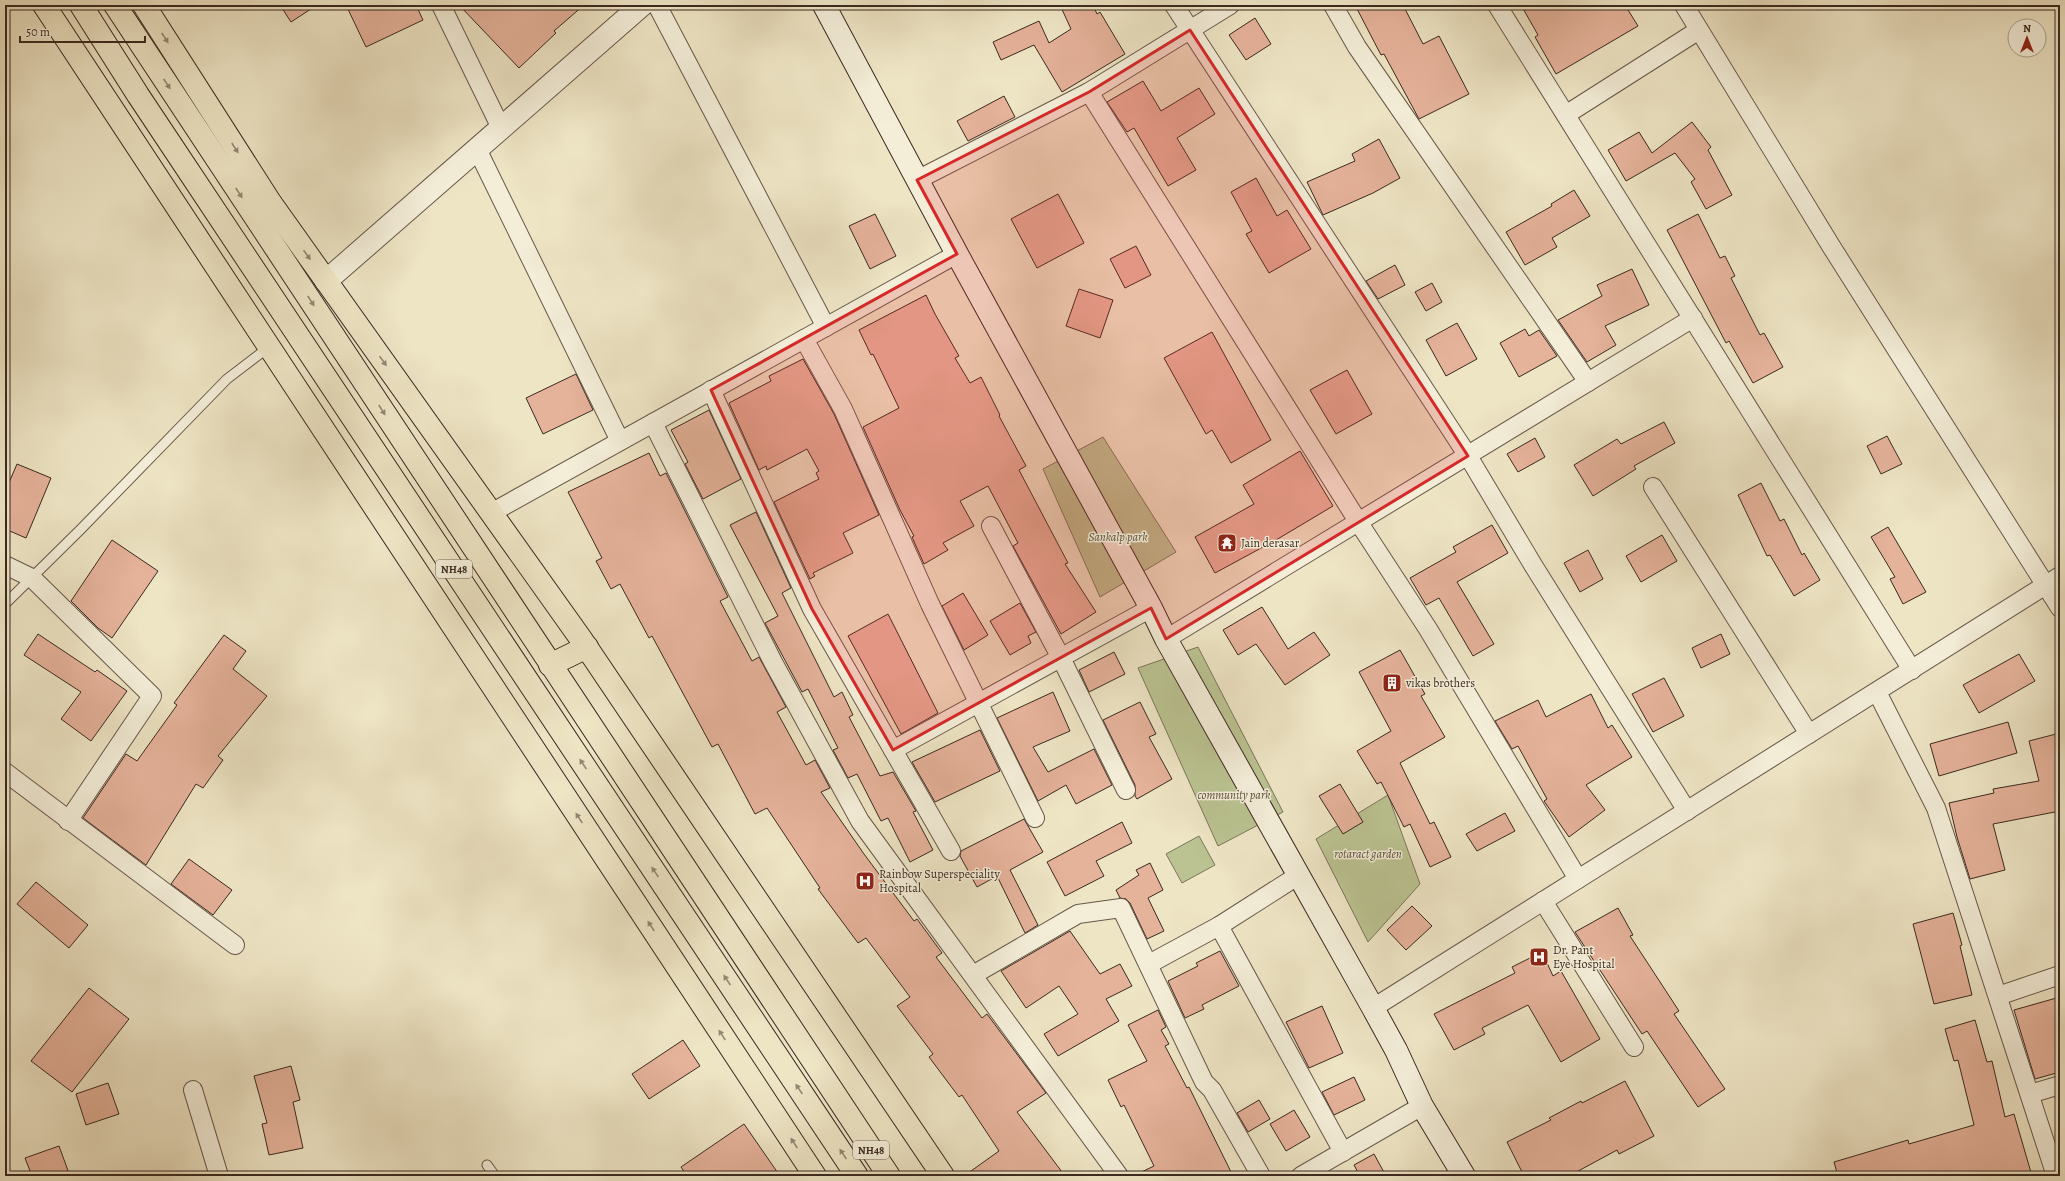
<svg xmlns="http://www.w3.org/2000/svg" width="2065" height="1181" font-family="Alegreya,serif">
<rect width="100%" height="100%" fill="#eee5c5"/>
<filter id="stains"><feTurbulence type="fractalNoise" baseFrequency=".005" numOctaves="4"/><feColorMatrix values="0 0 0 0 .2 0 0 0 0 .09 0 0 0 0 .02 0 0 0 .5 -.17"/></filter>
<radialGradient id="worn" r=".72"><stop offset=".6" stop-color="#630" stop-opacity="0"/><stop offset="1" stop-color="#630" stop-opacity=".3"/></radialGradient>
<!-- green -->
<g fill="#bbc392" stroke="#7b7659">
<polygon points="1103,437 1176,552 1100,597 1043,469"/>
<polygon points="1198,647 1283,812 1218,846 1138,668"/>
<polygon points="1388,795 1420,884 1368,942 1316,839"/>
<polygon points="1199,836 1215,865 1182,883 1166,854"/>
</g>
<!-- building -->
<g fill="#e5b29a" stroke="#3b2920">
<polygon points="280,5 317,5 291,22"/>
<polygon points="346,5 416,5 423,20 366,47"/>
<polygon points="459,5 584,5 554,31 556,33 519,68"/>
<polygon points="1060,5 1093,5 1097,14 1100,12 1125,54 1062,92 1034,45 1001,60 993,42 1039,21 1049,43 1071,29"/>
<polygon points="1355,5 1403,5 1423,44 1439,36 1469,94 1419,119 1384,54 1381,55"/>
<polygon points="1521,5 1625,5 1638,26 1556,74 1535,37 1538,35"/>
<polygon points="1255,18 1271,44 1246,60 1229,35"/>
<polygon points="1143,81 1161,111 1199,88 1215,114 1177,138 1196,170 1168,186 1134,128 1127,132 1107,102"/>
<polygon points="1004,96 1015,117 968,141 957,121"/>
<polygon points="1692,122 1711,147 1708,150 1732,195 1706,209 1691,182 1695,179 1675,153 1626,181 1608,150 1639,132 1652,153"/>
<polygon points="1379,139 1400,178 1373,193 1323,215 1307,182 1355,161 1352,154"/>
<polygon points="1256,178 1277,216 1287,210 1311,249 1269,273 1246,234 1252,231 1231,192"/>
<polygon points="1574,190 1590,216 1552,238 1557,247 1525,265 1506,232 1552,206 1551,204"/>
<polygon points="1058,194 1084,243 1037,268 1011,219"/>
<polygon points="875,214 896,256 870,269 849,226"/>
<polygon points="1698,214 1720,258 1725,256 1735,276 1731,278 1760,335 1764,333 1783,367 1753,383 1729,341 1726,343 1667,230"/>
<polygon points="1136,246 1151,275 1125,288 1110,259"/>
<polygon points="1395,265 1405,285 1378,299 1366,281"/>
<polygon points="1632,269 1649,305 1605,326 1616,345 1587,362 1558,320 1602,296 1597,285"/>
<polygon points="1432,283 1442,302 1426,311 1415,292"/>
<polygon points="1079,289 1113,300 1100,338 1066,326"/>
<polygon points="926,295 935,314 959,356 955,358 970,383 981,377 1000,415 999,416 1026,466 1019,470 1068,563 1065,564 1096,612 1061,634 1013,546 1018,543 988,486 960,501 974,526 943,543 948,550 924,564 912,537 914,536 900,510 863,427 899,408 873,354 871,355 859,330"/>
<polygon points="1457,323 1477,359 1446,376 1426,340"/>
<polygon points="1525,329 1529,336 1539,330 1557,356 1519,377 1500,343"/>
<polygon points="1212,332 1271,440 1231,463 1212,430 1206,434 1164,358"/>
<polygon points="803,359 834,414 879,515 843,533 853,553 813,573 815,576 810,579 774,502 819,479 816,473 819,471 807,449 767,470 766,466 759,470 729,403 771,381 769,376"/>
<polygon points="1347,370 1372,414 1336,434 1310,390"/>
<polygon points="576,374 593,410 543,434 526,398"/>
<polygon points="709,410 741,479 703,499 685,464 688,462 671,430"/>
<polygon points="1664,422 1675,443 1634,466 1636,469 1593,496 1574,465 1617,439 1621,444"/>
<polygon points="1887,436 1902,464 1881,474 1867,446"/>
<polygon points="1535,438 1545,457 1518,472 1507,454"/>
<polygon points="1300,451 1333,506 1276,540 1215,573 1195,537 1254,504 1243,485"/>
<polygon points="649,453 660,476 666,473 728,597 720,601 752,661 759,657 786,707 777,712 806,765 815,760 830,788 821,792 864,854 914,921 917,919 942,953 936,957 982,1018 987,1014 1046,1093 1017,1112 1065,1176 964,1176 999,1151 962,1095 959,1097 929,1057 933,1054 897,1006 910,997 866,938 858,943 818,889 820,888 767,808 755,814 718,744 712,747 652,636 649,638 620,584 611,589 596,561 602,558 568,492"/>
<polygon points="17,464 51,478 26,538 5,529 5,492"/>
<polygon points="1761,483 1780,521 1784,519 1802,555 1804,553 1820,580 1794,596 1770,555 1767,556 1738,495"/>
<polygon points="756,512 791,588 782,593 834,697 842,692 853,715 849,717 880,776 893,772 916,811 913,812 933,850 910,862 888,818 881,821 857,774 848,778 833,750 838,748 808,689 802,692 765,623 778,616 730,525"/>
<polygon points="1492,525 1508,553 1457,582 1494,644 1473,656 1439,598 1426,605 1410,578 1456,552 1453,547"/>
<polygon points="1888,527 1926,592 1903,604 1890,579 1895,577 1871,537"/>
<polygon points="1662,535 1677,561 1641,582 1626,556"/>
<polygon points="112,540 158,571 112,638 98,628 71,601"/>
<polygon points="1588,550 1603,579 1580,592 1564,563"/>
<polygon points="963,593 988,635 964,650 942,606"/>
<polygon points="1020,603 1036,632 1028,636 1031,643 1010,655 990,621"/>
<polygon points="1262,607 1288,649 1314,632 1330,655 1285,685 1256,644 1238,655 1223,630"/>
<polygon points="888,614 938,713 901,734 848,636"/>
<polygon points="38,634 95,672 97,670 127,691 91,741 61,719 81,692 24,655"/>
<polygon points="1721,634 1730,654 1701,668 1692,648"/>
<polygon points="224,635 246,651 233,669 267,696 218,756 223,760 203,788 196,784 146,865 83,818 126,754 137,761 177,705 174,703"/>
<polygon points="1400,650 1425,694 1421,696 1445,737 1400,763 1430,824 1434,822 1451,857 1430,867 1410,824 1404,827 1381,782 1377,784 1357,751 1391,731 1359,672"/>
<polygon points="1114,652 1125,674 1089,692 1079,670"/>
<polygon points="2019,654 2035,681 1979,713 1963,685"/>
<polygon points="1664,678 1684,716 1653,732 1632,694"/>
<polygon points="1053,692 1070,731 1033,747 1048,772 1094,749 1112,785 1076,804 1066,785 1038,801 997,718"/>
<polygon points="1591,694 1608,728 1612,725 1632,757 1586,785 1605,810 1569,837 1544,801 1547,799 1518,746 1512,749 1495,721 1538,700 1546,717"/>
<polygon points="1140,702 1156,734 1149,737 1172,779 1137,799 1135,796 1135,785 1103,720"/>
<polygon points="2008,722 2017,753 1939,776 1930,744"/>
<polygon points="980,730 1000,771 935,802 912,762"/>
<polygon points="2060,733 2060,811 1993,824 2005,870 1970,879 1957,837 1949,803 1994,793 1993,789 2039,781 2029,741"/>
<polygon points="1340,784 1363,822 1343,834 1319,796"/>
<polygon points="1505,813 1515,831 1477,851 1466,834"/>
<polygon points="1024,819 1043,852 1010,870 1038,925 1025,933 997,876 977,887 960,856 961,851"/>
<polygon points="1122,822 1132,843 1096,861 1104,876 1065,896 1047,862"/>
<polygon points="189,859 232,890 213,915 171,884"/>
<polygon points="1150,863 1163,890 1148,898 1164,931 1147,939 1130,903 1126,899 1120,898 1116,890 1139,875 1136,870"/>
<polygon points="36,882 88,925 69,948 17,904"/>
<polygon points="1412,906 1432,926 1406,950 1387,930"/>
<polygon points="1618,908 1633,935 1630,936 1679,1011 1674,1014 1725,1089 1698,1107 1647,1031 1642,1034 1575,932"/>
<polygon points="1953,913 1962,945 1960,946 1972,995 1934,1004 1913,924"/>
<polygon points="1070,931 1100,974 1120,964 1132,986 1106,999 1119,1021 1058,1056 1044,1034 1078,1014 1059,986 1026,1008 1001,971"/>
<polygon points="1220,951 1239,986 1202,1005 1204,1009 1185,1018 1168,981 1198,966 1196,963"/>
<polygon points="1542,952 1553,976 1561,971 1600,1039 1561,1062 1528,1005 1482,1028 1485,1034 1454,1050 1434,1014 1515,973 1512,967"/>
<polygon points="89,988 129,1019 72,1092 31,1061"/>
<polygon points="2060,997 2060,1072 2035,1079 2014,1010"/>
<polygon points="1322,1006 1343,1053 1309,1068 1286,1022"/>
<polygon points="1158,1010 1166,1027 1161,1030 1169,1044 1165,1046 1187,1088 1189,1087 1233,1176 1133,1176 1154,1166 1124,1105 1121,1107 1108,1080 1147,1061 1128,1025"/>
<polygon points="1975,1020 1987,1062 1992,1061 2005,1117 2014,1114 2032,1176 1838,1176 1834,1162 1908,1140 1909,1144 1974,1125 1958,1060 1954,1061 1945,1029"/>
<polygon points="683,1040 700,1066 649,1099 632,1074"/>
<polygon points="291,1066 300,1100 293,1102 303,1148 269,1155 262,1124 267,1123 254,1076"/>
<polygon points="1354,1077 1365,1100 1334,1115 1322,1092"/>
<polygon points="1625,1081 1654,1136 1619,1154 1617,1150 1569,1176 1524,1176 1507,1142 1551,1120 1549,1118 1581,1101 1582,1103"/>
<polygon points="108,1083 119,1114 86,1125 76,1094"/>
<polygon points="1259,1100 1270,1119 1248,1132 1237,1113"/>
<polygon points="1294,1110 1310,1137 1286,1151 1270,1124"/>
<polygon points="744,1124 780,1176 687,1176 681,1167"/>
<polygon points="59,1146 70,1176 32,1176 25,1158"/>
<polygon points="1374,1154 1386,1176 1360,1176 1354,1165"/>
</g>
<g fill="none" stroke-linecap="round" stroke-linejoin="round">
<defs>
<g id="service">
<polyline points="5,604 81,529 227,379 269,347"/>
<polyline points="487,1165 495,1176"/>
</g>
<g id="minor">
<polyline points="441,5 501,128"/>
<polyline points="657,5 826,327"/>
<polyline points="1174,5 1468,456 1533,565 1687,811"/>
<polyline points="1333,5 1357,47 1588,382"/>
<polyline points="1497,5 1912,670"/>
<polyline points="1684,5 1831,246 2060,608"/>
<polyline points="1089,92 1359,523 1428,629 1578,879"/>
<polyline points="1567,114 1699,30"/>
<polyline points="477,149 620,441"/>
<polyline points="917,180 1089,92 1230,5"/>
<polyline points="804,339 843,409 930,604 1035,818"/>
<polyline points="711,390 812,609 893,750 1151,608"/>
<polyline points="653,423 773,662 860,821 1119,1176"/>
<polyline points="1653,487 1809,734"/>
<polyline points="491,513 957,254"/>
<polyline points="991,526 1061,658 1126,790"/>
<polyline points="5,565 32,578 152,696 68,821"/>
<polyline points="1166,639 1693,318"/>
<polyline points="1877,692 1936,808 2056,1176"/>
<polyline points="893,750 951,851"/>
<polyline points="5,772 235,945"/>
<polyline points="1543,901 1634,1047"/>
<polyline points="1219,926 1343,1152"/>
<polyline points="1149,964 1219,926 1299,875"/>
<polyline points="973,975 1078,914 1121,908 1204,1082 1212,1090 1261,1176"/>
<polyline points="1998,996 2060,975"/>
<polyline points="1373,1008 2060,576"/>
<polyline points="193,1090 219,1176"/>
<polyline points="2030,1094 2060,1085"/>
<polyline points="1301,1176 1422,1106"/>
</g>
<polyline id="tertiary" points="326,281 642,5"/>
<polyline id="secondary" points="824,5 957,254 1151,608 1166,639 1373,1008 1396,1050 1422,1106 1464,1176"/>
<g id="trunk">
<polyline points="44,5 815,1176"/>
<polyline points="81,5 138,95 857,1176"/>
<polyline points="115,5 889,1176"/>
<polyline points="144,5 270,202 581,639 943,1176"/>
<polyline points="550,665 587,647"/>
</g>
</defs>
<!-- service casing -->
<use href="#service" stroke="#685849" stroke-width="11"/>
<!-- minor casing -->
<use href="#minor" stroke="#685849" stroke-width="20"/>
<!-- tertiary casing -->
<use href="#tertiary" stroke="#685849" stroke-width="24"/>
<!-- secondary casing -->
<use href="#secondary" stroke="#3b2920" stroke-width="24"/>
<!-- trunk casing -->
<use href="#trunk" stroke="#3b2920" stroke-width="24"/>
<!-- service -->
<use href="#service" stroke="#f4eed9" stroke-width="9"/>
<!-- minor -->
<use href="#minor" stroke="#f4eed9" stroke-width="18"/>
<!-- tertiary -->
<use href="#tertiary" stroke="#f4eed9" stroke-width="22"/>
<!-- secondary -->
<use href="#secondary" stroke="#f4eed9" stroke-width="22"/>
<!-- trunk -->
<use href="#trunk" stroke="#eee5c5" stroke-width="22"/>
</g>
<!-- one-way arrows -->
<defs><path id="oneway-solid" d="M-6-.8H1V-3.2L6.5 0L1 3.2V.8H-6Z"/></defs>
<g fill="#948772">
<use href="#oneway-solid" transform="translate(165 38) rotate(57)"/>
<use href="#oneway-solid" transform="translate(167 84) rotate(57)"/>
<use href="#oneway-solid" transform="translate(235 148) rotate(57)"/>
<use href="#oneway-solid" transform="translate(239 193) rotate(57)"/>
<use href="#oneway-solid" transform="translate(307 255) rotate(54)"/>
<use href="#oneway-solid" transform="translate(311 301) rotate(57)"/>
<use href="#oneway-solid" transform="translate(383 361) rotate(54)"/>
<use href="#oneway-solid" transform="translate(382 410) rotate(57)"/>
<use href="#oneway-solid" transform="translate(583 764) rotate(-124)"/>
<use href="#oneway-solid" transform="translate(579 818) rotate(-123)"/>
<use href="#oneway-solid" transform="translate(655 872) rotate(-124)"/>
<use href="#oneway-solid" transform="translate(651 926) rotate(-123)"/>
<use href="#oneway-solid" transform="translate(727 980) rotate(-124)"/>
<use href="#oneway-solid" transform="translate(722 1035) rotate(-123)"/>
<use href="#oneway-solid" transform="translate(799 1089) rotate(-124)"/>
<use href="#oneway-solid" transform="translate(794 1143) rotate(-123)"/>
<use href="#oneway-solid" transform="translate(843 1154) rotate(-124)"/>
</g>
<!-- marked area -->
<path fill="#d62828" fill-opacity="0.2" stroke="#d62828" stroke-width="3" stroke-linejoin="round" d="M 1190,30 L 1468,456 L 1166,639 L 1151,608 L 893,750 L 812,609 L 711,390 L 957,254 L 917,180 L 1089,92 Z"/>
<!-- icons -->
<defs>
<symbol id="temple-square" viewBox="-11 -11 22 22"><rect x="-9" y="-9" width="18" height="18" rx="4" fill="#8f2418" stroke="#f4eed9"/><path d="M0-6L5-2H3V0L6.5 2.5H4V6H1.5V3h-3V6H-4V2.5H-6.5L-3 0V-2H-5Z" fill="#fff"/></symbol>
<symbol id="building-square" viewBox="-11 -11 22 22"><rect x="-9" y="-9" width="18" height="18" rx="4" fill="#8f2418" stroke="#f4eed9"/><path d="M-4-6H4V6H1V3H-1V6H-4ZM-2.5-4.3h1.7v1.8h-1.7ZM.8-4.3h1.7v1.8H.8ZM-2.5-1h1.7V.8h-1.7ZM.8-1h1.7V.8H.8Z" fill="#fff"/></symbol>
<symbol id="hospital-square" viewBox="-11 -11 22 22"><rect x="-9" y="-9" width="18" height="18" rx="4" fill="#8f2418" stroke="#f4eed9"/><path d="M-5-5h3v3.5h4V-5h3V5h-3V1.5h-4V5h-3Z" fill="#fff"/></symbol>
</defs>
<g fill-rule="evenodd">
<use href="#temple-square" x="1216" y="532" width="22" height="22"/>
<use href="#building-square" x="1381" y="672" width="22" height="22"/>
<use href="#hospital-square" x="854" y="870" width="22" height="22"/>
<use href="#hospital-square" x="1528" y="946" width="22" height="22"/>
</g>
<g text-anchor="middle" stroke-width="3" stroke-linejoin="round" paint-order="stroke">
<!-- shield labels -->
<g fill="#f4eed9" stroke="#726458" stroke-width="1">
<rect x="436" y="560" width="36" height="18" rx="3"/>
<rect x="853" y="1141" width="36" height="18" rx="3"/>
</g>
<g font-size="11" font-weight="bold" fill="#3b2920">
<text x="454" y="573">NH48</text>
<text x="871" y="1154">NH48</text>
</g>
<!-- park labels -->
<g font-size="12" font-style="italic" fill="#5b503c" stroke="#f4eed9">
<text x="1118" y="541">Sankalp park</text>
<text x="1234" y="799">community park</text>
<text x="1368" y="858">rotaract garden</text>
</g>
<!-- poi labels -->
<g font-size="12" fill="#3b2920" stroke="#f4eed9" text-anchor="start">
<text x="1241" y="547">Jain derasar</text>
<text x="1406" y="687">vikas brothers</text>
<text x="879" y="878">Rainbow Superspeciality<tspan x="879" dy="14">Hospital</tspan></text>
<text x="1553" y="954">Dr. Pant<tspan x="1553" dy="14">Eye Hospital</tspan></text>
</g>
</g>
<!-- margin -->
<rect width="2065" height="1181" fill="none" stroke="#eee5c5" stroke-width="20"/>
<rect x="6" y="6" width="2053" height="1169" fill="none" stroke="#3b2920" stroke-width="2"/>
<rect x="10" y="10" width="2045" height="1161" fill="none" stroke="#3b2920"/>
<!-- north arrow -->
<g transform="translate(2027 38)"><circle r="19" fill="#f4eed9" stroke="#aa9f8f"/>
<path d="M0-3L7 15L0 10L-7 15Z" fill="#8f2418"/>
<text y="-6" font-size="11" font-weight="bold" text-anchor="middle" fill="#3b2920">N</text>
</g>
<!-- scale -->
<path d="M20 36v6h125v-6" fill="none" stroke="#3b2920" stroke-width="2"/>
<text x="26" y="36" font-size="12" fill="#3b2920" stroke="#f4eed9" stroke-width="3" paint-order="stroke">50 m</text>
<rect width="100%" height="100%" filter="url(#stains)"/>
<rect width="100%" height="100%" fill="url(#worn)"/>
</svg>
